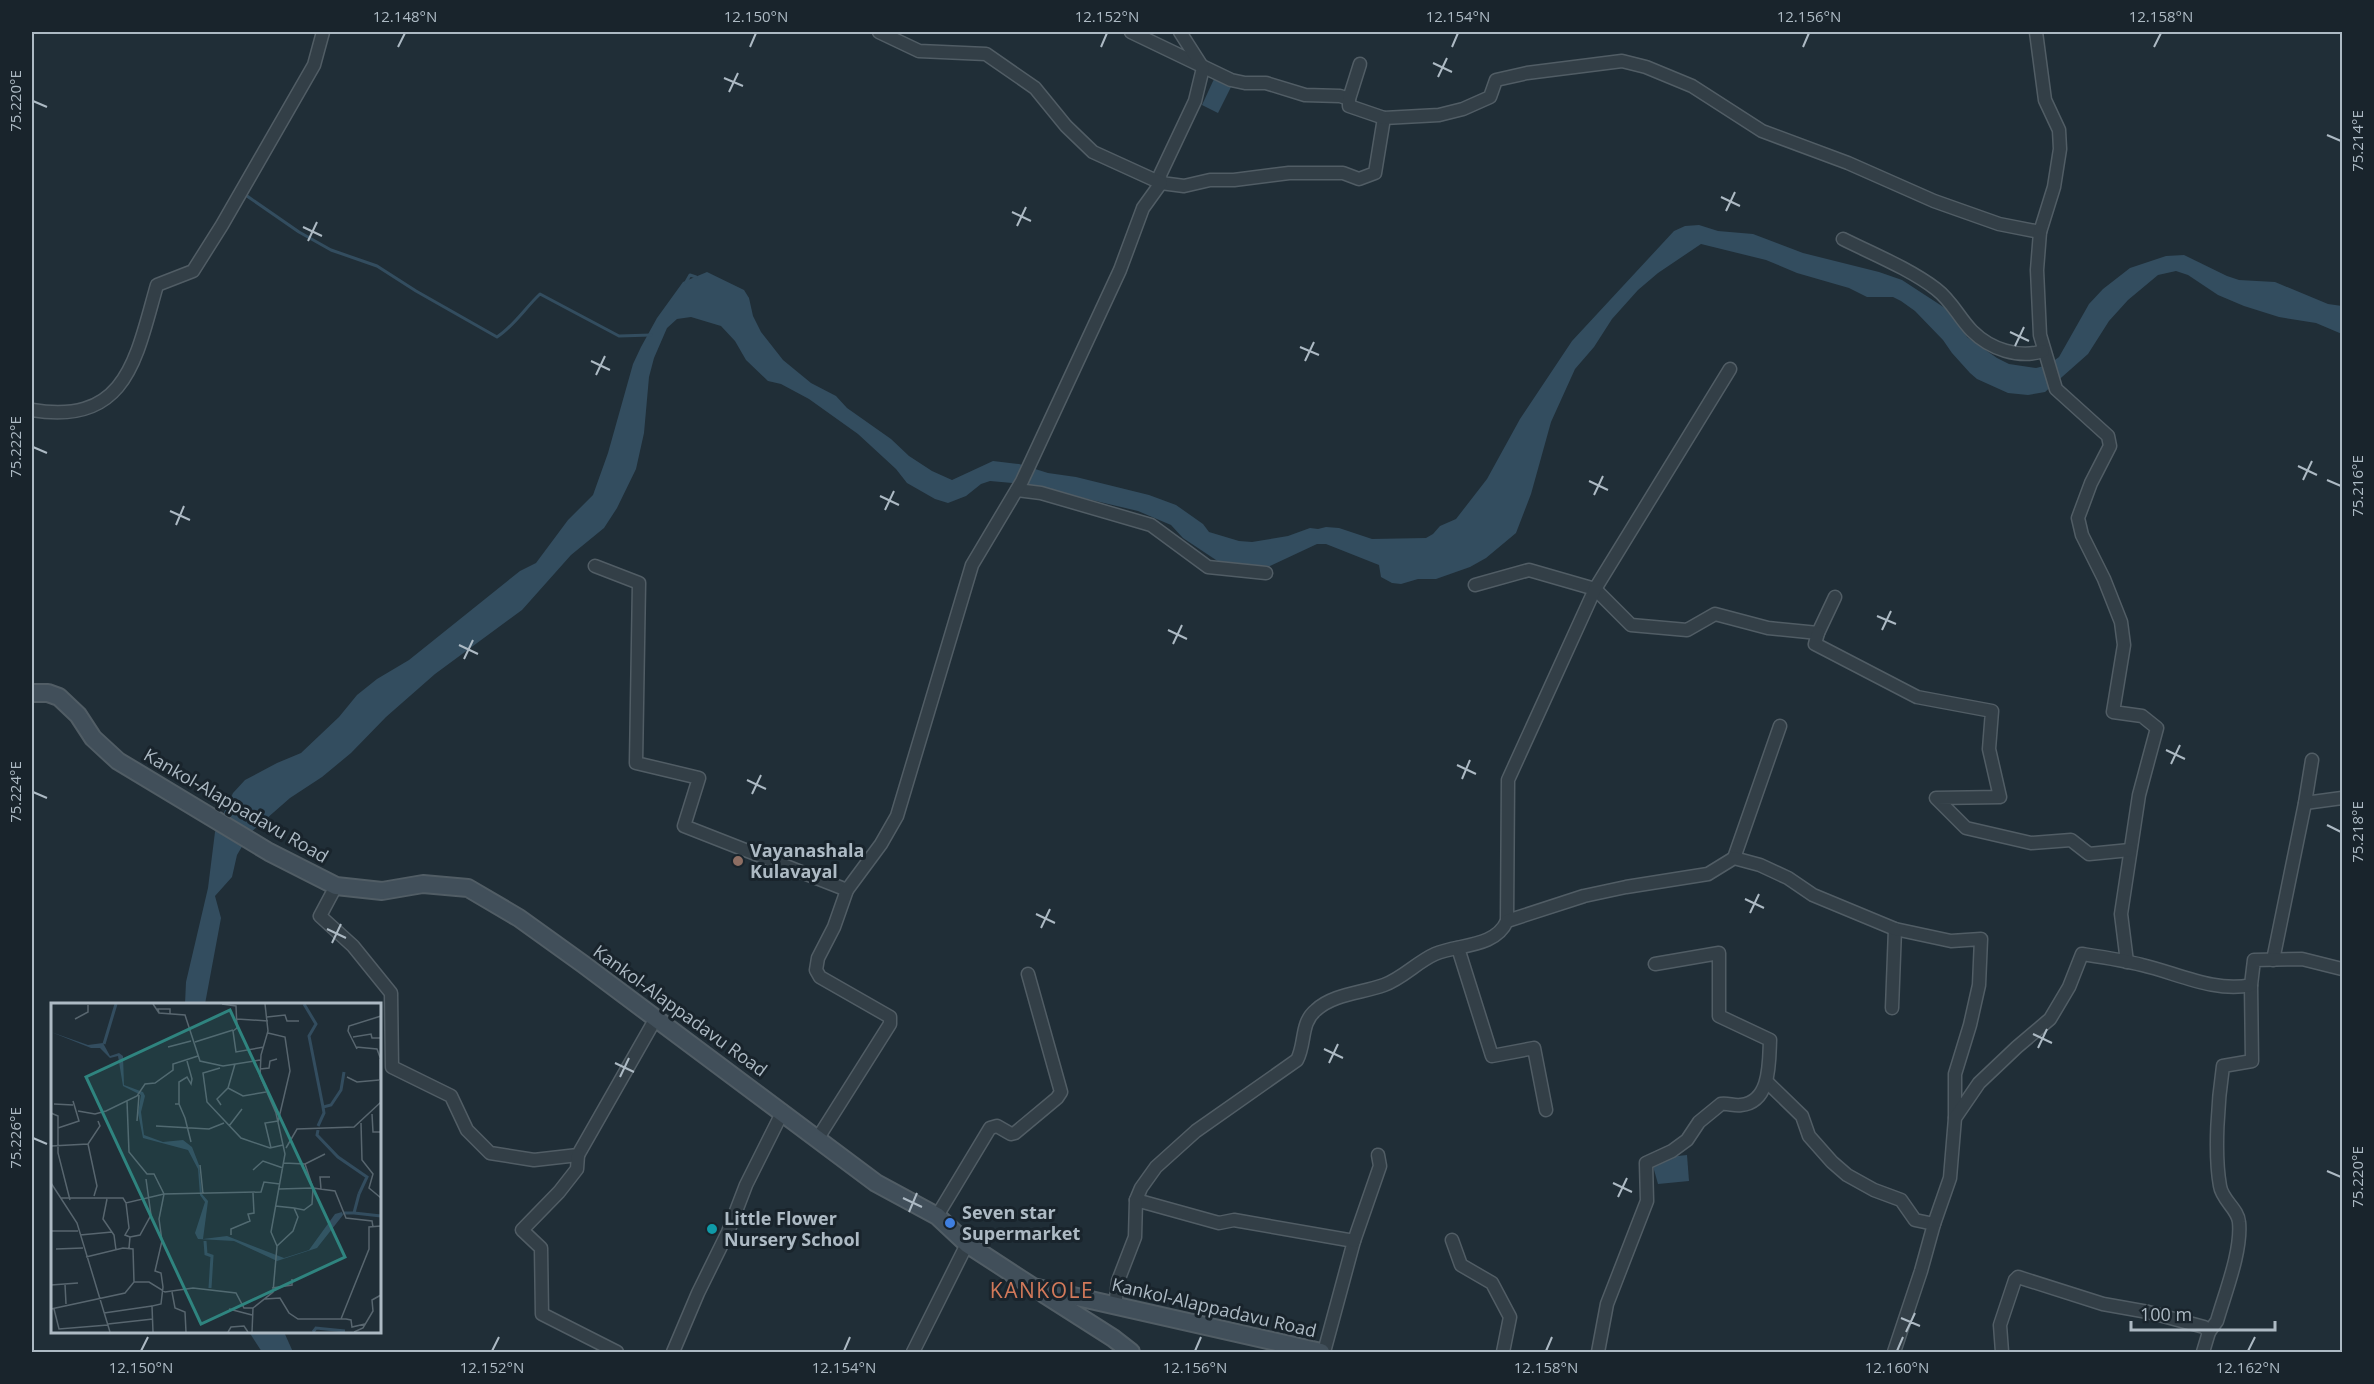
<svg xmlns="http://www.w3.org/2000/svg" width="2374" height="1384" font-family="'Open Sans',sans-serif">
<rect width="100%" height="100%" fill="#202e37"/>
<!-- water -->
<g fill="#334d5f">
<polygon points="1214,79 1231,87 1218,113 1202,105"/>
<polygon points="1699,225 1718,231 1753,234 1803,253 1879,272 1902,280 1948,310 1955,316 1967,337 1997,358 2009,364 2036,368 2048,365 2059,357 2089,304 2103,289 2130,268 2166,256 2184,255 2227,276 2239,280 2275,282 2328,304 2342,306 2342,334 2316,323 2279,317 2244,306 2218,295 2188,275 2176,271 2158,275 2128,300 2109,321 2088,354 2045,392 2028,395 2008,393 1977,379 1970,373 1952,353 1943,340 1915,311 1901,301 1893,297 1867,297 1849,288 1797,273 1766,260 1701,244 1658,273 1638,290 1612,319 1594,347 1575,369 1551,422 1531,494 1516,533 1486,558 1470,567 1436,579 1418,579 1401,584 1392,583 1381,577 1379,565 1326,544 1317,544 1270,566 1247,565 1219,562 1183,538 1171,525 1138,511 1024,484 990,481 981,484 966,496 948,503 935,499 907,483 896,469 858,434 809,399 781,384 768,381 746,360 735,341 721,326 691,317 677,319 667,328 654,358 649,377 644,433 636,469 617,508 604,528 571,555 522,610 435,674 386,717 351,753 322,777 290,798 250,833 237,855 232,877 215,896 221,918 205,1004 185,1004 186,982 208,888 215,832 233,793 245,780 277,763 301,753 339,717 357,695 377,679 409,660 520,571 536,563 568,520 593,495 608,453 633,364 641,347 657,318 683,282 707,272 744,290 749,298 753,316 761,332 783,360 811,383 836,396 847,408 891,439 909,456 932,471 952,480 993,461 1019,464 1048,473 1076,477 1149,495 1176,505 1203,524 1209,532 1239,541 1252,542 1288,536 1310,528 1318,529 1326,527 1339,528 1372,539 1426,538 1433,534 1440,526 1456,519 1487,479 1520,419 1572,341 1674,231 1685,226"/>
<polygon points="1687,1155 1689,1181 1658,1184 1651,1159"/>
<polygon points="249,1332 284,1332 293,1352 262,1352"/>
</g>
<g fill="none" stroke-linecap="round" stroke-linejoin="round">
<!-- stream -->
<g stroke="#334d5f" stroke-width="3">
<path d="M 247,196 L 299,232 L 331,250 L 377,266 L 416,291 L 497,337 C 514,326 525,308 540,294 L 619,336 L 651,335"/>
<polyline points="686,282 690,275 696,277"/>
</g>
<defs>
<g id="minor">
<polyline points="1131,32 1231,80 1245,83 1266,83 1305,95 1340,96 1349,99"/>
<polyline points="1180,32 1203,68 1195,101 1160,175 1161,183 1184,186 1210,180 1234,180 1289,173 1343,173 1359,179 1375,173 1384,118 1439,115 1463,109 1490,97 1496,80 1527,73 1622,61 1646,67 1692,86 1762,131 1848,163 1934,201 1999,224 2040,232"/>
<polyline points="2036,32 2045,100 2059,130 2060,149 2054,187 2040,232 2037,270 2040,335 2056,389 2108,436 2110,446 2091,483 2078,518 2082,535 2104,579 2121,622 2124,645 2113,712 2142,716 2157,728 2139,795 2121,914 2127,962"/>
<polyline points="1360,64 1349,99 1349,106 1384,118"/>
<path d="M 1843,239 C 1873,254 1910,269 1936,289 C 1952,301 1959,318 1972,331 C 1990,349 2019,359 2043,351"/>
<path d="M 32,410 C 127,426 136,358 157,285 L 193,271 L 222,225 L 314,65 L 323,32"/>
<polyline points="1017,490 1041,493 1151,525 1208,567 1266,573"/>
<polyline points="595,566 639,583 636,763 699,778 684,826 847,890"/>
<polyline points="1475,585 1529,570 1595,589 1631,625 1687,630 1715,614 1768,628 1818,633 1835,597"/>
<polyline points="1818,633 1815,644 1917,697 1992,711 1989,749 2000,797 1936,798 1966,828 2031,843 2071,840 2089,854 2130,850"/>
<polyline points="2305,803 2342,798"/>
<polyline points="1734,858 1780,726"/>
<polyline points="336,886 320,916 353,946 391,993 392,1067 451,1096 467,1130 490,1153 534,1160 578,1155 656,1018"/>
<polyline points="1507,921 1508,780 1595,589 1730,369"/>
<polyline points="1458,948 1492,1056 1534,1048 1546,1110"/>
<polyline points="2273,960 2305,803 2312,760"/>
<polyline points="1892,1008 1895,929"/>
<polyline points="1767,1082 1802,1116 1809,1136 1832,1162 1847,1175 1874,1190 1901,1200 1915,1220 1934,1224"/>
<polyline points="818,1138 890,1024 890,1017 820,977 816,970 818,958 834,927 847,890 881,844 897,816 972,565 1022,481 1120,270 1143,208 1161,183 1093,152 1066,126 1035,88 986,54 919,51 879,32"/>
<polyline points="578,1155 577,1169 559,1192 522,1230 541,1248 542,1314 617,1352"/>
<polyline points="1136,1200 1219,1223 1234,1220 1354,1241 1324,1352"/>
<polyline points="937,1216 990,1128 997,1126 1011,1134 1015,1133 1057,1098 1061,1092 1028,974"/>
<polyline points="1452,1240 1461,1265 1492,1283 1510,1317 1503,1352"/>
<polyline points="1354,1241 1380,1166 1378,1155"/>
<path d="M 1115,1307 L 1118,1281 L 1135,1237 L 1136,1200 L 1141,1188 L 1156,1167 L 1196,1131 L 1297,1060 C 1306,1043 1300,1023 1316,1010 C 1333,994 1362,993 1384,985 C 1403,978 1417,962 1435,954 C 1458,944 1495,948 1507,921 L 1584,896 L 1626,887 L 1708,874 L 1734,858 L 1760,865 L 1788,878 L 1813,895 L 1895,929 L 1951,941 L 1981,939 L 1979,985 L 1970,1025 L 1955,1074 L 1955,1118"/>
<path d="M 2209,1332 L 2217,1321 C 2225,1293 2242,1251 2239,1222 C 2238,1209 2222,1200 2220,1186 C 2214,1153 2218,1100 2223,1066 L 2252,1061 L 2251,985"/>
<polyline points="673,1352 698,1293 728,1232 746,1185 783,1111"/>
<polyline points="913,1352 967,1244"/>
<path d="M 1598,1352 L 1607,1304 L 1647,1201 L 1646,1163 L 1672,1151 L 1687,1140 L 1699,1122 L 1721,1104 C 1728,1103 1734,1106 1741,1105 C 1771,1102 1769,1062 1770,1040 L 1719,1016 L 1719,953 L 1655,964"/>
<path d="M 1894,1352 L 1921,1271 L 1934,1224 L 1950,1178 L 1955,1118 L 1979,1083 L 2017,1047 L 2050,1019 L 2069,987 L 2082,954 C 2102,957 2123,960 2142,965 C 2177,973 2215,993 2251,985 L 2254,960 L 2302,959 L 2342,969"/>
<polyline points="2002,1352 2000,1325 2015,1280 2018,1277 2103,1304 2148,1312 2204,1327 2209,1332 2203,1352"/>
</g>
<g id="secondary">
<polyline points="32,693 48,693 59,697 78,715 93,738 118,761 269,852 336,886 382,891 423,884 468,888 519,918 583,964 876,1183 937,1216 967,1244 1033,1287 1321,1352"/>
<polyline points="1044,1294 1113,1338 1131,1352"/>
</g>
</defs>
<!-- minor casing -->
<use href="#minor" stroke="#515d65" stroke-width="15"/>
<!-- secondary casing -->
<use href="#secondary" stroke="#515d65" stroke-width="20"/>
<!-- minor -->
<use href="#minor" stroke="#333f47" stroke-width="12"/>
<!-- secondary -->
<use href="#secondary" stroke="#414f5a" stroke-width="16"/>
</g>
<!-- ticks -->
<path fill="none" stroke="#adbac4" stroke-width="2" d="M 398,47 L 405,33M 750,47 L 756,33M 1101,47 L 1107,33M 1452,47 L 1458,33M 1803,47 L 1809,33M 2154,47 L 2161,33M 1433,63 L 1452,72M 1438,77 L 1447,58M 724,78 L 743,86M 729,92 L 738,73M 33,101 L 47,107M 2327,135 L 2341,141M 1721,197 L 1740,206M 1726,211 L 1735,192M 1012,212 L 1031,221M 1017,226 L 1026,207M 303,227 L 322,236M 308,241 L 317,222M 2010,332 L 2029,341M 2015,346 L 2024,327M 1300,347 L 1319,355M 591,361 L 610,370M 1305,361 L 1314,342M 596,375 L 605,356M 33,447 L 47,453M 2298,466 L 2317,475M 2303,480 L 2312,461M 2327,480 L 2341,486M 1589,481 L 1608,490M 1594,495 L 1603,476M 880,496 L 899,505M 885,510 L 894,491M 170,511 L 190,520M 176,525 L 184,506M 1877,616 L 1896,624M 1168,630 L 1187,639M 1882,630 L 1891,611M 1173,644 L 1182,625M 459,645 L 478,654M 464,659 L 473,640M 2166,750 L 2185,759M 2171,764 L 2180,745M 1457,765 L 1476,774M 1462,779 L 1470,760M 747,780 L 766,789M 33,792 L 47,798M 752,794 L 761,775M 2327,825 L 2341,832M 1745,899 L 1764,908M 1750,913 L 1759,894M 1036,914 L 1055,923M 1041,928 L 1050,909M 327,929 L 346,938M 332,943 L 341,924M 2033,1034 L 2052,1043M 2038,1048 L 2047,1029M 1324,1049 L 1343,1058M 615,1063 L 634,1072M 1329,1063 L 1338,1044M 620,1077 L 629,1058M 33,1138 L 47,1144M 2327,1171 L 2341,1177M 1613,1183 L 1632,1192M 1618,1197 L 1627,1178M 903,1198 L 922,1207M 909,1212 L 917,1193M 1901,1318 L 1920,1326M 1906,1332 L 1915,1313M 141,1351 L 148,1337M 492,1351 L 499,1337M 844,1351 L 850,1337M 1195,1351 L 1201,1337M 1546,1351 L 1552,1337M 1897,1351 L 1903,1337M 2248,1351 L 2255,1337"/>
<!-- markers -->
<circle fill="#8d6e63" stroke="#19242c" stroke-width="2" cx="738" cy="861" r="6"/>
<circle fill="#3f7fe0" stroke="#19242c" stroke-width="2" cx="950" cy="1223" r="6"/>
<circle fill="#0f9aa8" stroke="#19242c" stroke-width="2" cx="712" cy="1229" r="6"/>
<g text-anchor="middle" stroke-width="6" stroke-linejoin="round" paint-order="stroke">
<!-- street labels -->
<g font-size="18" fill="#adbac4" stroke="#19242c">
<text transform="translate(236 806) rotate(30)" y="6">Kankol-Alappadavu Road</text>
<text transform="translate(680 1011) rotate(36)" y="6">Kankol-Alappadavu Road</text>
<text transform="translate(1214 1308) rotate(13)" y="6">Kankol-Alappadavu Road</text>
</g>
<!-- poi labels -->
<g font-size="18" font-weight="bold" fill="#adbac4" stroke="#19242c" text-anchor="start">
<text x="750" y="857">Vayanashala<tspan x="750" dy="21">Kulavayal</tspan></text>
<text x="962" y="1219">Seven star<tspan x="962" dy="21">Supermarket</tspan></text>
<text x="724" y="1225">Little Flower<tspan x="724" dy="21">Nursery School</tspan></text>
</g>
<!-- quarter labels -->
<g font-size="21" letter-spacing="1.5" fill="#d2795a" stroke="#19242c">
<text x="1042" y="1298">KANKOLE</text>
</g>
</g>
<!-- overview -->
<g transform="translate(51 1003)">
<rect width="330" height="330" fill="#202e37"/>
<path d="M 0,29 L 37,42 L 52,40 L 59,53 L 68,50 L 72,53 L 73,82 L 92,89 L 94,93 L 90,109 L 93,132 L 112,139 L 132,137 L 141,144 L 148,162 L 151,191 L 157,198 L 152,236 L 176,233 L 233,255 L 258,247 L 284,211 L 291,209 L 292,212 L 266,245 L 226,258 L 183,238 L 147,236 L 144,230 L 154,199 L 149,192 L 147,166 L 137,147 L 92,135 L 87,110 L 90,92 L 72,83 L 67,53 L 59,55 L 49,45 L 40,45 Z" fill="#334d5f"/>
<path fill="none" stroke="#334d5f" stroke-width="3" d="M 253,1 L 265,21 L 258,33 L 272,104M 53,41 L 65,1M 267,123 L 273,110 L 272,104 L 280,102 L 290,87 L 293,69M 267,127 L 266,132 L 287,154 L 316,174 L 308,191M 292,210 L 303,210 L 308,191M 303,210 L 330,213M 154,238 L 155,251 L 161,253 L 159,285M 262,329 L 265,325 L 294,328"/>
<path fill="none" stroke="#58666f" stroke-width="1.5" d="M 102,1 L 108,10 L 134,12 L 149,58 L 172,63 L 209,57M 171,1 L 185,3 L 186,25 L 182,28 L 185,49 L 213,44M 108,10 L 107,6 L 119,6 L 119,11M 216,14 L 234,12 L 236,18 L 248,18M 24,16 L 37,9 L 37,2M 186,16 L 217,18M 217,30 L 234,34 L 239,68 L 227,119M 302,34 L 320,31 L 321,35 L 330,35M 144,39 L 182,27M 117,44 L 140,38M 305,44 L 326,46 L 330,57M 306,46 L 297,28 L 298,23 L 330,13M 169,65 L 152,70 L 156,99 L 190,135 L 219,145 L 232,142M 209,66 L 218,65 L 219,58 L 226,56M 296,74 L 306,79 L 328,77M 329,77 L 329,56M 177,85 L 184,61M 3,101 L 22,102M 124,101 L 128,101 L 134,115 L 140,139M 128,101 L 128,79 L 136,74 L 140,81 L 141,76 L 136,58M 170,102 L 166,96 L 177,85 L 192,93 L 215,89M 27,108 L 44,111 L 55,108 L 86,93 L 94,81 L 104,80 L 122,67 L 122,61 L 147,53M 0,110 L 7,113 L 7,150 L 19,197M 321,111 L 322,129 L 330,129M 86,118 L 88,92M 310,120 L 311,157 L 322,171 L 318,185 L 330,195M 105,123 L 158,126 L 173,120M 178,123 L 191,106M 7,125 L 28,118 L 22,98M 37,141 L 46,183 L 43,193M 0,143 L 37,141 L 49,123 L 47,118M 220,145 L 214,120 L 227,118M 235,145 L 246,126 L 303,124 L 330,99M 233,160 L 254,161 L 262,185 L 284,188 L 295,215 L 321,218 L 322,224M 254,161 L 274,151M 149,162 L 152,191M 202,167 L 212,158 L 232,165M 0,180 L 26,220 L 59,329M 228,186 L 262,185 L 261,201 L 253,207 L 243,205M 270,186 L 269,174 L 279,174M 10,195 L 72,195 L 75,200 L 113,191 L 103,171 L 96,171 L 78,149 L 76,98M 56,196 L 52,216 L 63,232 L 65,247M 75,200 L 78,225 L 74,232 L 79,234 L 78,245M 224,203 L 243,205 L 247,214 L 242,228 L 226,243M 0,228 L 27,228M 29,232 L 61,229M 180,232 L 180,226 L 199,218 L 197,211 L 203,210 L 202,190M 79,234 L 89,232 L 100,212 L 95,176M 5,246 L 32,245M 35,254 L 72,245 L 82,246 L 83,279M 14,281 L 15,301M 0,282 L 27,280M 221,285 L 241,282 L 241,276M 121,289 L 124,305 L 134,309 L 135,329M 214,296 L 229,295 L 238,310 L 247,316 L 295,316 L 300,317 L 301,324 L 314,321M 0,306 L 74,290 L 83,279 L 98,279 L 114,289 L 142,285 L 185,290 L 193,305 L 202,305M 3,306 L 8,326 L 57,322M 178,306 L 201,312M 53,310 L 101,303M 290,316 L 318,246 L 318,224 L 330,223M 57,321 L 102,316M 102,329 L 101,303 L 110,301 L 112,284 L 110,270 L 104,268 L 111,238 L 108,216 L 113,191 L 210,189 L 213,179 L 229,181M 177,329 L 180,324 L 193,323 L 197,329M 201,329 L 202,305 L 222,289 L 226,243 L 220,229 L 234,151 L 225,110 L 209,73 L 210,52 L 217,28 L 214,1M 303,329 L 312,325 L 322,308 L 321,297 L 330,292"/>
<path fill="#2f847f" fill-opacity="0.15" stroke="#2f847f" stroke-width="3" d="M 179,7 L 294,254 L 150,321 L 35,74 Z"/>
<rect width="330" height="330" fill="none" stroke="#adbac4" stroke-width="3"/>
</g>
<!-- border -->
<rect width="2374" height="1384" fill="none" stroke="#19242c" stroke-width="66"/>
<!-- scale -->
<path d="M2131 1321v9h144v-9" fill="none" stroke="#adbac4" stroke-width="3"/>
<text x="2140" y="1321" font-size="18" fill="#adbac4" stroke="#19242c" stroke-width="4.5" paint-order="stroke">100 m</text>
<rect x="33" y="33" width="2308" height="1318" fill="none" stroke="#adbac4" stroke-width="2"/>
<g font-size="15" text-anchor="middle" fill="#adbac4">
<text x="405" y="22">12.148°N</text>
<text x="756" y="22">12.150°N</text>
<text x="1107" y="22">12.152°N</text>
<text x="1458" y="22">12.154°N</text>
<text x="1809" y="22">12.156°N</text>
<text x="2161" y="22">12.158°N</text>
<text transform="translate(16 101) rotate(-90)" y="5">75.220°E</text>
<text transform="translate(2358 141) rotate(-90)" y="5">75.214°E</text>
<text transform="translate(16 447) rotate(-90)" y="5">75.222°E</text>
<text transform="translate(2358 486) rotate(-90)" y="5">75.216°E</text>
<text transform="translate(16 792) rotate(-90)" y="5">75.224°E</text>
<text transform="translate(2358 832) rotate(-90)" y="5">75.218°E</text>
<text transform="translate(16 1138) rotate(-90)" y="5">75.226°E</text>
<text transform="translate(2358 1177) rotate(-90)" y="5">75.220°E</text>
<text x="141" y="1373">12.150°N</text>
<text x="492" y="1373">12.152°N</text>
<text x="844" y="1373">12.154°N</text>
<text x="1195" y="1373">12.156°N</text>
<text x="1546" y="1373">12.158°N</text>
<text x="1897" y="1373">12.160°N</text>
<text x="2248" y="1373">12.162°N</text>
</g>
</svg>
